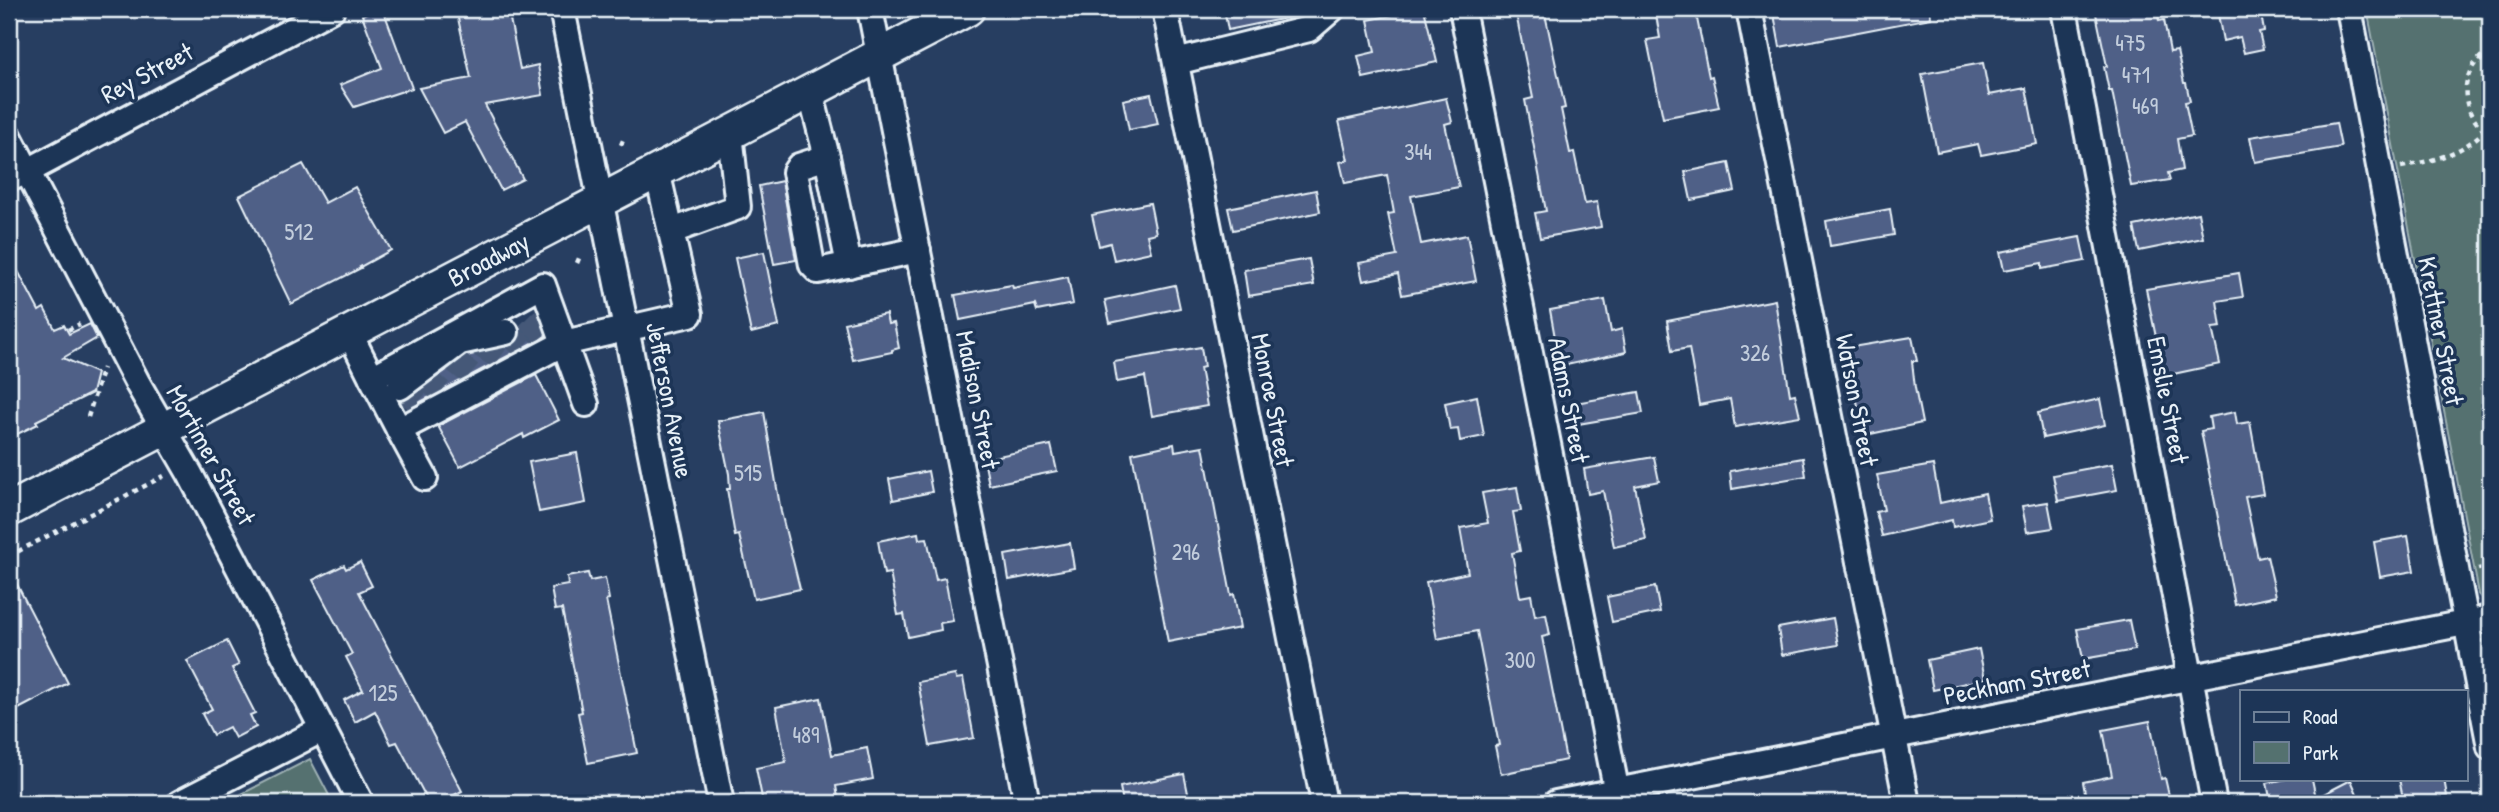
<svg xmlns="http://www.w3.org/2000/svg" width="2499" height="812" font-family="'Patrick Hand',sans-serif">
<rect width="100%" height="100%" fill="#273e61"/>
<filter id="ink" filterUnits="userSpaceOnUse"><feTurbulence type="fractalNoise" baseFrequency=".0143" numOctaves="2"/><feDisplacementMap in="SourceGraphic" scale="14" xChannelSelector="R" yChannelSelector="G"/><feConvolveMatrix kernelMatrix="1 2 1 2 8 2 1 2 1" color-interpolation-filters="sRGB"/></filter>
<g filter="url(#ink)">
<!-- green -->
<g fill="#54716f" stroke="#9eb1b4" stroke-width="2">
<polygon points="2367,9 2490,9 2490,601 2483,599 2479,594"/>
<polygon points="310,759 333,803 224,803"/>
</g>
<!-- building -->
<g fill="#506087" stroke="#e8f1f8" stroke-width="2">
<polygon points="375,9 383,9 412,88 354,107 340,85 382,68 362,15"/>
<polygon points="456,9 508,9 520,69 538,65 543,95 485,105 523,179 501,190 465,122 443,133 419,88 471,78"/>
<polygon points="1224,9 1290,9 1291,17 1228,30"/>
<polygon points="1424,9 1437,62 1363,78 1358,56 1375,52 1368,20"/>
<polygon points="1515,9 1544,9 1565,108 1561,109 1570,153 1574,152 1585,204 1597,202 1601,227 1540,238 1535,213 1546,211 1525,100 1533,98"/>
<polygon points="1655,9 1695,9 1709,77 1712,76 1719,107 1663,118 1647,40 1660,38"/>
<polygon points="1773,9 1930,9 1931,18 1780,47"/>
<polygon points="2095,9 2157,9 2159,21 2164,20 2170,52 2177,51 2184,83 2186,83 2190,101 2185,102 2192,136 2177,139 2182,170 2168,173 2170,180 2131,186 2112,91 2109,91 2104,67 2107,66"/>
<polygon points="2217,9 2260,9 2264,31 2259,32 2263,49 2244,53 2240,37 2223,41"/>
<polygon points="1983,63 1989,95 2026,88 2037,144 1981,155 1978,144 1937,152 1922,74"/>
<polygon points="1151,94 1158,124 1129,130 1123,100"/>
<polygon points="1446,98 1452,122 1445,124 1459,187 1411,196 1421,244 1467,235 1476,281 1402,295 1398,274 1363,281 1359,263 1397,256 1388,214 1394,213 1387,175 1345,183 1340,162 1348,160 1339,121"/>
<polygon points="2336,123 2341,147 2255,162 2250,137"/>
<polygon points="1729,163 1735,191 1691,200 1685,172"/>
<polygon points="303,164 325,203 355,187 391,250 360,267 361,268 291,304 239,196"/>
<polygon points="782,181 796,260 774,264 759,186"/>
<polygon points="1316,190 1320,212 1233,230 1228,208"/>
<polygon points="1150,203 1156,233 1147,235 1151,252 1114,260 1110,243 1099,246 1092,215"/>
<polygon points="1890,209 1894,235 1830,246 1826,221"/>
<polygon points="2198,213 2203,238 2139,251 2134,226"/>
<polygon points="2080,237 2085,261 2042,269 2042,263 2004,270 2000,252"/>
<polygon points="764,252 779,326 751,333 735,258"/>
<polygon points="9,254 39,311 44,308 55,329 64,325 69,334 90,324 97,338 63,358 97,373 92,393 36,421 38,424 9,438"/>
<polygon points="1309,259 1314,285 1248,296 1244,270"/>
<polygon points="2239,273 2243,297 2217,301 2221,327 2212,328 2220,364 2164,376 2146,289"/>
<polygon points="1068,277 1073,304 1037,311 1035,305 960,320 955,295 1012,285 1013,288"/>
<polygon points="1175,285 1180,308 1110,323 1105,300"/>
<polygon points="1605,300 1611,332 1622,329 1626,352 1557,367 1552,344 1556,343 1550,310"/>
<polygon points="1775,300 1790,395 1795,394 1800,416 1735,427 1730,399 1699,405 1689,348 1672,351 1667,321"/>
<polygon points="886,314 888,324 894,323 899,348 892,350 892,352 853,360 844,323"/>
<polygon points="538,319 546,336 409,408 405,400 466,356 510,346 520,337 520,328"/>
<polygon points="1912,337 1917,361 1912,361 1915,388 1922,423 1861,436 1856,415 1859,414 1853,372 1850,373 1846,348"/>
<polygon points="1201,347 1204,367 1200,368 1207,406 1152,416 1145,377 1117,382 1114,362"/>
<polygon points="536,375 559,420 524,438 523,434 460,467 438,426"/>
<polygon points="1639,392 1643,413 1578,424 1575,403"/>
<polygon points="1477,396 1484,436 1460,441 1458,429 1450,430 1445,403"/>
<polygon points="2100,399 2105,425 2043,438 2038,413"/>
<polygon points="764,412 781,512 800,589 754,599 739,535 735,536 727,489 730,489 729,474 718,421"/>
<polygon points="2235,412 2237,424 2250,422 2263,494 2245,497 2258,558 2267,556 2276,596 2235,605 2201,431 2211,429 2209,417"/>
<polygon points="1174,444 1175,451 1203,446 1231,595 1234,594 1240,628 1168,642 1132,453"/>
<polygon points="1051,445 1057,471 989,485 984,459"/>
<polygon points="577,453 586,503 539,512 529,462"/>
<polygon points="1654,457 1659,481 1635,486 1646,540 1614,547 1603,491 1588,494 1584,469"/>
<polygon points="1803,458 1806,476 1732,489 1730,471"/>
<polygon points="2112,464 2117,490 2058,501 2053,475"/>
<polygon points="1933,465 1940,503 1985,493 1990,519 1953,527 1952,520 1882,536 1876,512 1884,510 1877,475"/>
<polygon points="928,471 932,492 893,500 889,479"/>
<polygon points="1517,487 1521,511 1513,512 1520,551 1512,553 1520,597 1531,595 1535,616 1546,614 1550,635 1542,637 1566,760 1501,774 1495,746 1499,745 1477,631 1437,639 1426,582 1468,573 1460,528 1488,523 1482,493"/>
<polygon points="2048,502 2053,528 2027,532 2022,506"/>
<polygon points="918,533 919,539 927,538 936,580 945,578 953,621 940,623 941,630 908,637 904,614 898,615 890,573 884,574 878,541"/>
<polygon points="2408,536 2414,571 2380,577 2374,542"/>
<polygon points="1070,543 1074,568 1009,580 1005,555"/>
<polygon points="360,562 372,586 359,592 462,791 439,803 429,803 397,742 391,744 375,711 355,722 344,700 363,690 346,657 352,654 313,580 344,565 346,569"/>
<polygon points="9,569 68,683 9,714"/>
<polygon points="588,573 590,581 605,578 609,599 606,600 637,753 588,763 578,713 582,712 562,609 555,610 551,588 568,585 567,577"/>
<polygon points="1655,587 1660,612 1612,622 1607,597"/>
<polygon points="1833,618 1838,645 1782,655 1778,628"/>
<polygon points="2129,620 2135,650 2083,659 2077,629"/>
<polygon points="227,641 239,665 232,668 255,713 250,715 256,727 235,738 229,727 213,735 202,714 212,709 187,661"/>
<polygon points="1979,649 1985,679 1933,690 1927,660"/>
<polygon points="955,675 956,679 963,678 974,738 930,746 918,682"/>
<polygon points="821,698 832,755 867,748 873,779 836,786 839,803 763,803 756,768 786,762 776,707"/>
<polygon points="2150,721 2161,779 2165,778 2170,800 2165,801 2166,803 2087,803 2083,782 2112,776 2103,730"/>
<polygon points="1184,774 1190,803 1123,803 1120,787"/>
<polygon points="2286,779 2312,779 2316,798 2351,780 2358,796 2344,803 2271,803 2267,783"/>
<polygon points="2399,779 2444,779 2447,796 2439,797 2440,803 2404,803"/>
</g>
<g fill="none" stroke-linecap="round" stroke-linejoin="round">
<!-- minor-tunnel -->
<g stroke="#445978" stroke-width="24" stroke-dasharray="24 12" stroke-linecap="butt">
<polyline points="526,319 544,337"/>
<polyline points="506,332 524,347"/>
<polyline points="480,345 501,359"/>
<polyline points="452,359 472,375"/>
<polyline points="423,376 443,393"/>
<polyline points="400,387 422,405"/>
</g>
<defs>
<g id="minor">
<polyline points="562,9 721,803"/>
<polyline points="870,9 1027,803"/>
<polyline points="1165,9 1324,803"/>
<polyline points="1462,9 1619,803"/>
<polyline points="1749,9 1907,803"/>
<polyline points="2064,9 2214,803"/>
<polyline points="2349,9 2490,747"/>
<polyline points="1176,62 1309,29 1332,9"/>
<polyline points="810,91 827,157 849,265"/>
<polyline points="9,136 138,384 190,474 361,803"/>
<polyline points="827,157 799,166 795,172 812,265 818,271 918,250"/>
<polyline points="9,179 28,171 332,9"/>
<polyline points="672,231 738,207 730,133"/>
<polyline points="349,332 372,378 543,285 564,343 690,314 657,171"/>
<polyline points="372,378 399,430 564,343 586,404"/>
<polyline points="400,387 460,342 506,332"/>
<polyline points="399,430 425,478"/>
<polyline points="180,803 323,729"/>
<polyline points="1556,803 2490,618"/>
</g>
<g id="major">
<path id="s1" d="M 9,510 L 968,9"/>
</g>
</defs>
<!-- minor casing -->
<use href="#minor" stroke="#e8f1f8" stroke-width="30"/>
<!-- major casing -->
<use href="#major" stroke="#e8f1f8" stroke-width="37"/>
<!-- path -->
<g stroke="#e8f1f8" stroke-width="4.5" stroke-dasharray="5 5" stroke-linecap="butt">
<path d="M 2490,50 C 2458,69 2457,114 2490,134"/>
<polyline points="2479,58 2490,68"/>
<polyline points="621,145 624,138"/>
<path d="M 2401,167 C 2434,160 2461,155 2485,130"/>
<polyline points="577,263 580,256"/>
<polyline points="68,330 80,324"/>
<polyline points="88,417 103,368"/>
<polyline points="9,556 164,476"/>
<polyline points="2478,569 2490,567"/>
</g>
<!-- minor -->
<use href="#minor" stroke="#1d3557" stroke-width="24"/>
<!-- major -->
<use href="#major" stroke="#1d3557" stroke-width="32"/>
</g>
</g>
<g text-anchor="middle" stroke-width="7" stroke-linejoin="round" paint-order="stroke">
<!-- number labels -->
<g font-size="23" fill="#c2cddc">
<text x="2130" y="51">475</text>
<text x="2136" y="83">471</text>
<text x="2145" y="114">469</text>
<text x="1418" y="160">344</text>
<text x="299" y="240">512</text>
<text x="1755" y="361">326</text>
<text x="748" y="481">515</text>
<text x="1186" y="560">296</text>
<text x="1520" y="668">300</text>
<text x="383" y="701">125</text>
<text x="806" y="743">489</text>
</g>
<!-- street labels -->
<g font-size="26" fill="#e8f1f8" stroke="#1d3557">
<text transform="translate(147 73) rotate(-28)" y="9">Rey Street</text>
<text dy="9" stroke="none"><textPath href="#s1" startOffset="541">Broadway</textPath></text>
<text transform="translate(2441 331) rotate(79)" y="9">Krettner Street</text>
<text transform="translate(670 400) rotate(79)" y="9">Jefferson Avenue</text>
<text transform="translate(978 400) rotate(79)" y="9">Madison Street</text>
<text transform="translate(1273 400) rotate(79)" y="9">Monroe Street</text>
<text transform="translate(1569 400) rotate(79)" y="9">Adams Street</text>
<text transform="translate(1857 400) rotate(79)" y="9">Watson Street</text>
<text transform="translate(2168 400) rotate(79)" y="9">Emslie Street</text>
<text transform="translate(211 455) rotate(61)" y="9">Mortimer Street</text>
<text transform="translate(2017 682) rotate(-11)" y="9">Peckham Street</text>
</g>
</g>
<!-- margin -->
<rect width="2499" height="812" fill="none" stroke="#1d3557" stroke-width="35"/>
<rect x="18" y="18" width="2464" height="777" fill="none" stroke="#e8f1f8" stroke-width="2.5" filter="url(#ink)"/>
<!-- legend -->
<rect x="2240" y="690" width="228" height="91" fill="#1d3557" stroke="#6e8097" stroke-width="2"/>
<rect x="2254" y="712" width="35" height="10" fill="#1d3557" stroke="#6e8097" stroke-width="2"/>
<text x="2303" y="724" font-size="21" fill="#e8f1f8">Road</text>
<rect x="2254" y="742" width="35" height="21" fill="#54716f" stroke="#6e8097" stroke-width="2"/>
<text x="2303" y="760" font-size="21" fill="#e8f1f8">Park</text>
</svg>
